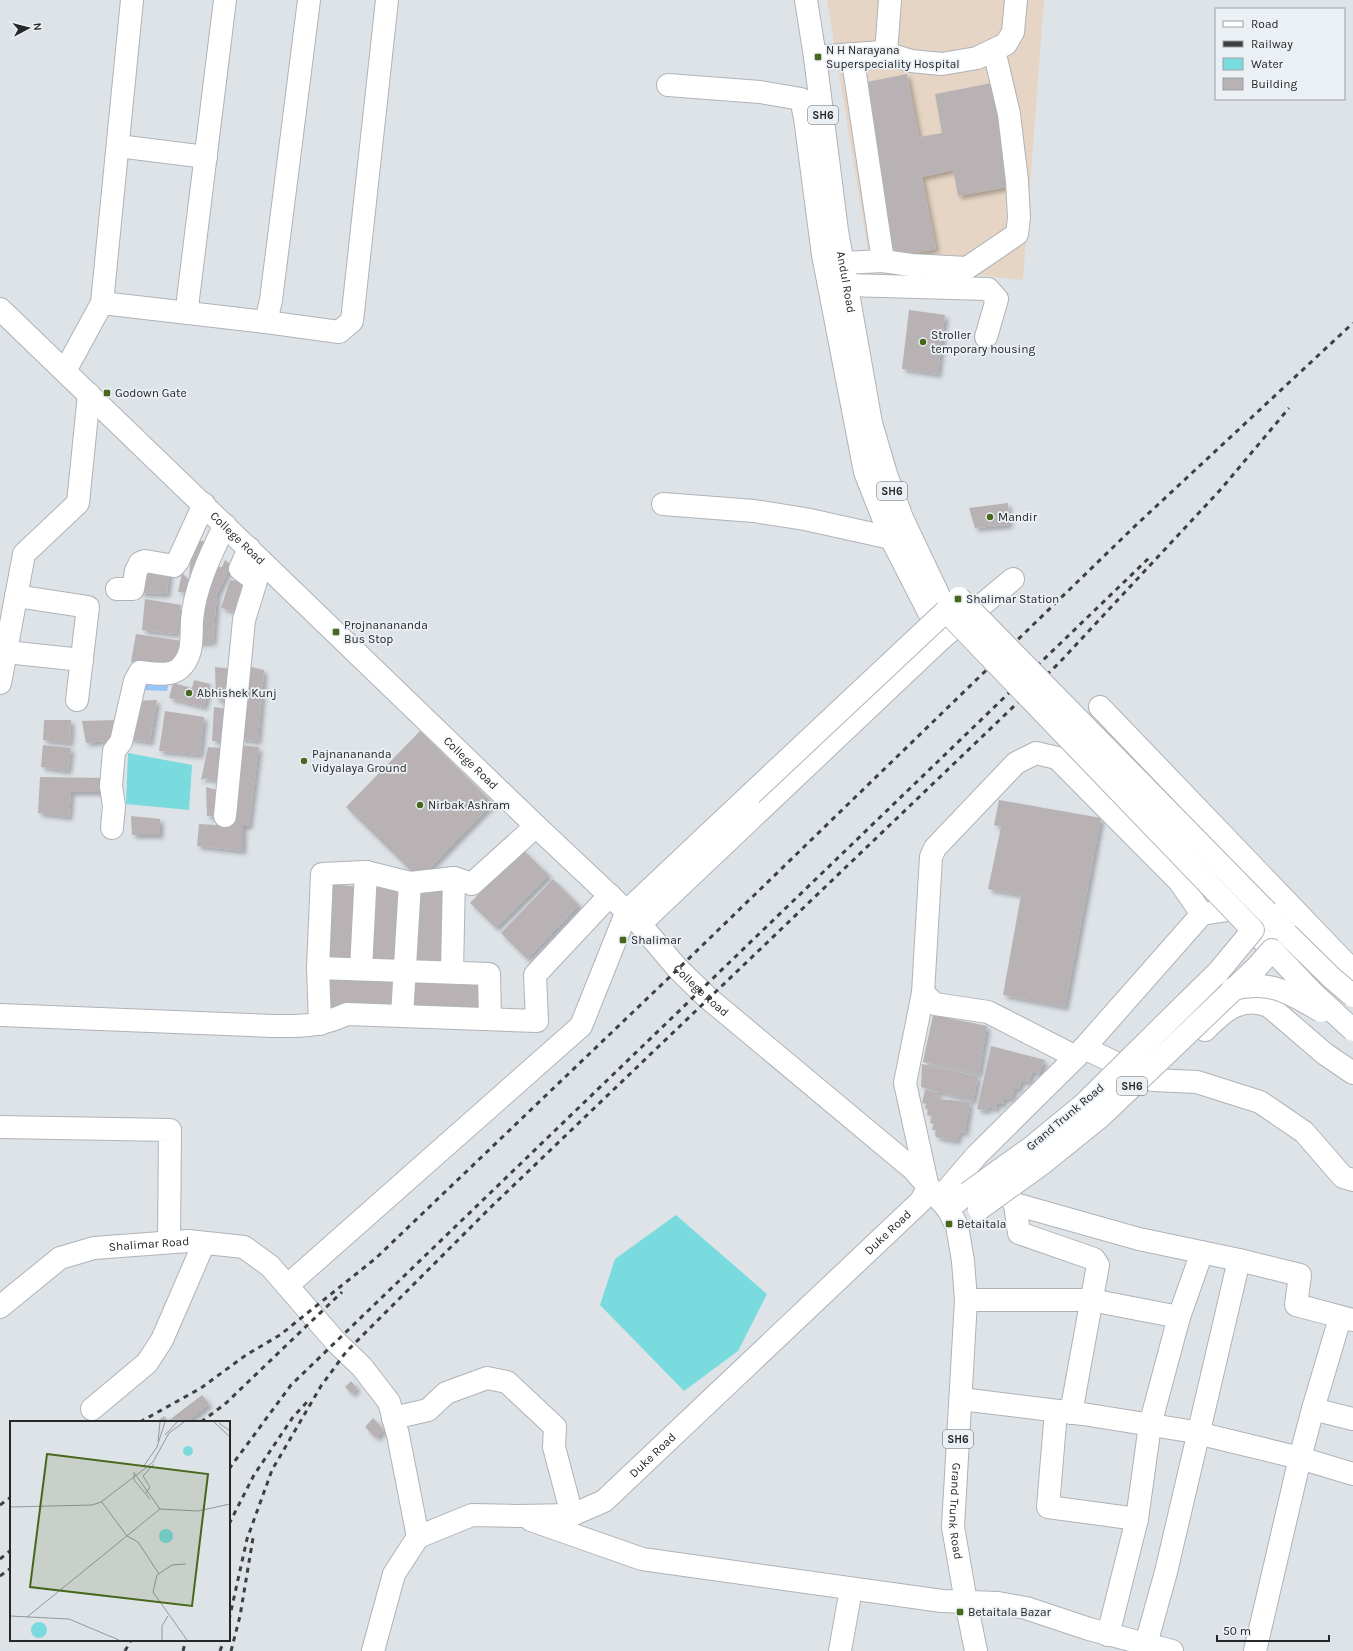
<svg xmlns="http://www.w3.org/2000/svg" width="1353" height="1651" font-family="Karla,sans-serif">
<defs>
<filter id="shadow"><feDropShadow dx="3.5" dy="3.5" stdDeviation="2" flood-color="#0004"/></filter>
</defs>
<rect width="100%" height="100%" fill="#dee3e8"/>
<!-- medical -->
<polygon fill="#e6d5c4" points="827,0 1044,0 1023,280 870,263"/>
<!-- green -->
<polygon fill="#97c5fb" points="144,677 170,678 167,691 142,690"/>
<!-- water -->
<g fill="#7adbde">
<polygon points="128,753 192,765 189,810 126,804"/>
<polygon points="676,1215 767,1294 738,1351 684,1391 600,1305 615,1259"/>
</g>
<!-- building -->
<g fill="#b9b2b4" filter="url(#shadow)">
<polygon points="907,74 919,137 942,133 935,94 992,83 1012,186 958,196 953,170 922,177 936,249 895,257 862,83"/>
<polygon points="909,310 945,315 938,374 902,369"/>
<polygon points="1008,503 1009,525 975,528 969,508"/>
<polygon points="194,541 205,541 191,593 178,592 182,573 189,580 191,554"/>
<polygon points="225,560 231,565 217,594 213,642 197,643 201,601 215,567 222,567"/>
<polygon points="143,567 170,567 167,594 140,593"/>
<polygon points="230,580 249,582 240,613 221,608"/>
<polygon points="145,599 181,605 176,634 142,630"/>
<polygon points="136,634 182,641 178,663 131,662"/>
<polygon points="246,666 264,670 258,741 239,739"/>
<polygon points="215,667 232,669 228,701 216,699"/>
<polygon points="194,680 210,684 204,707 169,698 173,683 192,688"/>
<polygon points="157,700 150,742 129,739 136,701"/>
<polygon points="214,707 228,709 226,741 212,741"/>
<polygon points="165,711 204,717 200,755 159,751"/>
<polygon points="44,720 71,720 70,743 43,740"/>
<polygon points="116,720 115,740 86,743 82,721"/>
<polygon points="420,731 493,803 419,879 346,807"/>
<polygon points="43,745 71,748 68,771 41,767"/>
<polygon points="238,745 259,747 249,826 243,826 243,851 197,846 199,824 232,826"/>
<polygon points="208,747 222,748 220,782 206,778 201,780"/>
<polygon points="40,777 106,778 104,792 71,792 69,817 38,813"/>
<polygon points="206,787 220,791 218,817 207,816"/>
<polygon points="999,800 1101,818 1065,1007 1003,995 1021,895 988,889 1001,827 994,825"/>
<polygon points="131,816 160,819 160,835 132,835"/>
<polygon points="522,849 549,875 496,928 470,903"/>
<polygon points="553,879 579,905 527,959 501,933"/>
<polygon points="327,884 364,887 359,962 323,959"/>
<polygon points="369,887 405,889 400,964 364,962"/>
<polygon points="412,889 448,891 443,966 407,964"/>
<polygon points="325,972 399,976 397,1013 323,1008"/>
<polygon points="409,975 484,980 482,1016 407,1011"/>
<polygon points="933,1015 987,1026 979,1074 923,1062"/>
<polygon points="991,1046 1045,1060 1039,1074 1032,1072 1029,1082 1021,1081 1019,1089 1014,1089 1012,1098 1004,1099 1003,1104 997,1104 996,1109 988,1107 987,1111 977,1109"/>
<polygon points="922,1064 978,1076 973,1101 921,1087"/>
<polygon points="925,1090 937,1092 939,1099 970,1102 965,1133 959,1132 957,1141 936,1137 935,1134 936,1130 932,1130 934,1124 930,1123 932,1116 927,1115 928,1110 925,1108 926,1104 922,1103"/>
<polygon points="351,1381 357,1388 352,1394 345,1387"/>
<polygon points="202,1395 209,1404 187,1422 156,1422 164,1416 168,1421"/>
<polygon points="373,1418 384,1430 376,1438 365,1427"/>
</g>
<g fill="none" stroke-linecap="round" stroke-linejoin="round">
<defs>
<g id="minor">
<polyline points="886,53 890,0"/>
<polyline points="852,54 883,261 911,265 967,268 1017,234 1019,218 1017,181 1009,114 994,50"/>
<polyline points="815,57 882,52 911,61 942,64 977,58 1006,44 1013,32 1016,0"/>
<polyline points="668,85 760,92 801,99 805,118 823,255 865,472 891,538 942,638"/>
<polyline points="118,146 206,157"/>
<polyline points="843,263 883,261"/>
<polyline points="847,285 988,289 997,299 986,337"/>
<polyline points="102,303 132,0"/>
<path id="s1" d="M 0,309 L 536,826 L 640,924 L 678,969 L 708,998 L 913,1169 L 948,1209"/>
<polyline points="188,313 188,299 225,0"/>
<polyline points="266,322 271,300 309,0"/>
<polyline points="65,371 102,303 266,322 339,332 352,321 387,0"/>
<polyline points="663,504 754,511 805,519 891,538"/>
<polyline points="117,589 133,589 136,571 140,563 145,561 174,566 178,561 204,504"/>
<polyline points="16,596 88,607 77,700"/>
<polyline points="6,652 82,660"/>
<polyline points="0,683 24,554 78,503 89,394"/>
<polyline points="1100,707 1353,971"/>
<polyline points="225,816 244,620 256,581 240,569 249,548"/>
<path d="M 112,828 L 114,806 L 111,786 L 114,751 L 121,742 L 135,681 L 140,672 C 151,673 169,677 179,669 C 194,656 191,638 192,621 C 194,589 211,553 225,525"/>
<polyline points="640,924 942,638 1013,579"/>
<polyline points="318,968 489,974 490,1019"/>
<polyline points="361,969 366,872"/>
<polyline points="452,971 454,878"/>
<path d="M 0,1015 L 272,1026 C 301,1026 319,1027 347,1014 L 537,1021 L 535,975 L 610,895"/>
<polyline points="402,1016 410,883"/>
<polyline points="320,1024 318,968 322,874 366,872 410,883 454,878 472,884 536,826"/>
<path d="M 1205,1030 C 1224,1011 1241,995 1269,1006 L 1325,1054 L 1353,1073"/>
<polyline points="1084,1048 1139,1074"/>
<polyline points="1076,1057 988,1012 935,1004 923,993 931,857 935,848 1016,763 1036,753 1057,758 1179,881 1202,914"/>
<polyline points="1153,1080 1197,1082 1260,1102 1304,1132 1343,1177 1353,1180"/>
<polyline points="0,1127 170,1130 169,1242"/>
<polyline points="994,1177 1015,1204 1139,1239 1239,1260 1300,1275 1296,1305 1353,1320"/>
<polyline points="939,1199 977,1155 1076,1057 1202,914 1285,901"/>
<polyline points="1015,1204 1019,1233 1094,1259 1098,1265 1071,1413"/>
<polyline points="288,1285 581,1026 627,911 751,794"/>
<polyline points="966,1300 1091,1300 1179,1317"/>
<path id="s2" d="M 0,1307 L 60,1258 L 94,1248 L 188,1241 L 244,1247 L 270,1266 L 336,1342 L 362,1367 L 389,1402 L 398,1435 L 418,1537"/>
<polyline points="961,1399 1083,1414 1189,1431 1300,1458 1353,1474"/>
<polyline points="92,1409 147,1363 162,1340 204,1243"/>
<polyline points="1313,1409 1340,1318"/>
<polyline points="1056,1411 1048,1507 1137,1519"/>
<polyline points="393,1418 428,1410 446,1393 487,1378 507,1382 555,1427 554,1447 572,1515"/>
<polyline points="531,1520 642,1559 942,1601 998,1603 1026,1608 1089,1629 1172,1651"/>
<polyline points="1108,1635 1137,1519 1150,1425 1179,1317 1202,1252"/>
<polyline points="1146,1644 1166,1572 1239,1260"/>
<path id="s3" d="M 373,1651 L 394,1574 L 418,1537 L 472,1515 L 518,1516 L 572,1515 L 604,1501 L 921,1201 L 928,1188 L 905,1083 L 923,993"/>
<polyline points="840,1651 851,1589"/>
<polyline points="1255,1651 1300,1458 1313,1409 1353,1419"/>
</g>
<g id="major">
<path id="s4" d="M 806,0 L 815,57 L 837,231 L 871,423 L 886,474 L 902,518 L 946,611"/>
<polygon points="1267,912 1287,934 1272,950 1253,930"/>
<path id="s5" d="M 968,1193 L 948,1209 L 957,1226 L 963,1261 L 966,1300 L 953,1527 L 966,1602 L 976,1651"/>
</g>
</defs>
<!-- minor casing -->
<use href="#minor" stroke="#afb3b8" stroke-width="24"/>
<!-- major casing -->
<use href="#major" stroke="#afb3b8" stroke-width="24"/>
<!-- minor -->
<use href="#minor" stroke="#fff" stroke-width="22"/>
<!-- major -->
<use href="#major" stroke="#fff" stroke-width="22"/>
<!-- rail -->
<g stroke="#3e4143" stroke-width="3" stroke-dasharray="5 5" stroke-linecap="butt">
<polyline points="140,1422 201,1388 246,1355 280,1335 376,1258 678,969 1135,526 1353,323"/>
<polyline points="201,1422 225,1404 342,1292"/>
<polyline points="229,1469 291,1385 1150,557"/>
<polyline points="0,1505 11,1497"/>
<polyline points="229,1524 254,1475 293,1417 307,1402"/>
<polyline points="0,1559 11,1550"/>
<polyline points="0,1576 11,1568"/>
<polyline points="229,1620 247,1539 272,1470 321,1386 346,1352 491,1207 1059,663 1222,488 1289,408"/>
<polyline points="125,1651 131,1640"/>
<polyline points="183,1651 186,1640"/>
<polyline points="220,1651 224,1640"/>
<polyline points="231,1651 240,1616 253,1538"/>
</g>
<defs>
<polyline id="minor-bridge" points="751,794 946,611"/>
<g id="major-bridge">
<polyline points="959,598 1267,912"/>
<polyline points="946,611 1253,930 1219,971 1083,1105 1032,1147 968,1193"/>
<polyline points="1287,934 1332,978 1353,996"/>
<path d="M 1232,989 C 1271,980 1288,992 1321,1011"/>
<polyline points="979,1209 1043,1163 1100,1117 1257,967 1272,950 1313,993 1353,1030"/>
</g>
</defs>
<!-- minor-bridge casing -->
<use href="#minor-bridge" stroke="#afb3b8" stroke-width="24" stroke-linecap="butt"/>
<!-- major-bridge casing -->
<use href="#major-bridge" stroke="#afb3b8" stroke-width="24" stroke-linecap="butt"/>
<!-- minor-bridge -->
<use href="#minor-bridge" stroke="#fff" stroke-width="22"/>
<!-- major-bridge -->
<use href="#major-bridge" stroke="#fff" stroke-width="22"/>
</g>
<!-- markers -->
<g fill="#47671c" stroke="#ebf0f5" stroke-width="1.5">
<rect x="814" y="53" width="8" height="8" rx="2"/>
<circle cx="923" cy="342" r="4"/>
<rect x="103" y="389" width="8" height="8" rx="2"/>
<circle cx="990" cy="517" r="4"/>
<rect x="954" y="595" width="8" height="8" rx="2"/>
<rect x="332" y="628" width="8" height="8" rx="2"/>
<circle cx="189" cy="693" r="4"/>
<circle cx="304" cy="761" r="4"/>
<circle cx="420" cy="805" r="4"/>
<rect x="619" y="936" width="8" height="8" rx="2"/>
<rect x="945" y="1220" width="8" height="8" rx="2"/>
<rect x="956" y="1608" width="8" height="8" rx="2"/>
</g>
<g text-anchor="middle" stroke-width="3.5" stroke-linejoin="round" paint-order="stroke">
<!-- shield labels -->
<g fill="#ebf0f5" stroke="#606366" stroke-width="1">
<rect x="808" y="106" width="30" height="18" rx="3"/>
<rect x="877" y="482" width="30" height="18" rx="3"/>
<rect x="1117" y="1077" width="30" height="18" rx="3"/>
<rect x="943" y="1430" width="30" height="18" rx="3"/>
</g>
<g font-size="11" font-weight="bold" fill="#252729">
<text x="823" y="119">SH6</text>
<text x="892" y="495">SH6</text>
<text x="1132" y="1090">SH6</text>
<text x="958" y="1443">SH6</text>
</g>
<!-- poi labels -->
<g font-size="12" fill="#252729" stroke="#ebf0f5" text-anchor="start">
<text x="826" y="54">N H Narayana<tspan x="826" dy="14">Superspeciality Hospital</tspan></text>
<text x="931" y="339">Stroller<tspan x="931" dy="14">temporary housing</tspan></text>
<text x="115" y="397">Godown Gate</text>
<text x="998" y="521">Mandir</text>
<text x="966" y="603">Shalimar Station</text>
<text x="344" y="629">Projnanananda<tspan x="344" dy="14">Bus Stop</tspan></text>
<text x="197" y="697">Abhishek Kunj</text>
<text x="312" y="758">Pajnanananda<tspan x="312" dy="14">Vidyalaya Ground</tspan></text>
<text x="428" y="809">Nirbak Ashram</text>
<text x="631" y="944">Shalimar</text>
<text x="957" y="1228">Betaitala</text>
<text x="968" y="1616">Betaitala Bazar</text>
</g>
<!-- street labels -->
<g font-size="12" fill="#252729" stroke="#ebf0f5">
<text dy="4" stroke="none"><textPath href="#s4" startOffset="285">Andul Road</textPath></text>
<text dy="4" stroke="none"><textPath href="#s1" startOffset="330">College Road</textPath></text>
<text dy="4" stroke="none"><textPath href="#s1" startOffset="654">College Road</textPath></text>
<text dy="4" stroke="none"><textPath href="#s1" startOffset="978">College Road</textPath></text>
<text transform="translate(1065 1117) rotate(-40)" y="4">Grand Trunk Road</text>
<text dy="4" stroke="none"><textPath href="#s3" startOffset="708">Duke Road</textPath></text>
<text dy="4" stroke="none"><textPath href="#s2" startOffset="168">Shalimar Road</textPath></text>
<text dy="4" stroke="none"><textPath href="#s3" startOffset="384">Duke Road</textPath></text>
<text dy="4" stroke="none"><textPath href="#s5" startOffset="331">Grand Trunk Road</textPath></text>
</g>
</g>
<!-- overview -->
<g transform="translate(10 1421)">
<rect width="220" height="220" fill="#dee3e8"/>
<path d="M173 30a5 5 0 1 1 10 0a5 5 0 1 1-10 0ZM149 115a7 7 0 1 1 14 0a7 7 0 1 1-14 0ZM21 209a8 8 0 1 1 16 0a8 8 0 1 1-16 0Z" fill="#7adbde"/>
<path fill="none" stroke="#94989c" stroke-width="1" d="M 204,1 L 220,16M 209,2 L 220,10M 155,14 L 167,1M 148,21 L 150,1M 133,46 L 147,26 L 155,1M 137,46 L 143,41 L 159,12 L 174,1M 124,51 L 124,59 L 140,78M 125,53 L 150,88 L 188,90 L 220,83M 136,72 L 140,66 L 133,55 L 144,43M 91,80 L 117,115 L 128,121 L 149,153M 0,86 L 82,84 L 91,81 L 137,46M 176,143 L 162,144 L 147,154 L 143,171 L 177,219M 0,195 L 59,198 L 109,219M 17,196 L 150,88M 152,219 L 152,205 L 158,195"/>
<path fill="#47671c" fill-opacity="0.15" stroke="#47671c" stroke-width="2" d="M 37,33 L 198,53 L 182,185 L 20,166 Z"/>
<rect width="220" height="220" fill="none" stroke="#252729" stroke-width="2"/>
</g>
<!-- legend -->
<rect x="1215" y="8" width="130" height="92" fill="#ebf0f5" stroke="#9ca0a3"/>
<rect x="1223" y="21" width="20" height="6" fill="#ffffff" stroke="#9ca0a3"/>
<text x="1251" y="28" font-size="12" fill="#252729">Road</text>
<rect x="1223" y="41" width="20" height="6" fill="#3e4143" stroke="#9ca0a3"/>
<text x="1251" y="48" font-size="12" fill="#252729">Railway</text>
<rect x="1223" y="58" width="20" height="12" fill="#7adbde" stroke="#9ca0a3"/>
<text x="1251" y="68" font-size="12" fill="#252729">Water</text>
<rect x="1223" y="78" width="20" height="12" fill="#b9b2b4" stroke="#9ca0a3"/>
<text x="1251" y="88" font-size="12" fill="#252729">Building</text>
<!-- north arrow -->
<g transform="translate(28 28) rotate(83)" stroke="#ebf0f5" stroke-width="3" paint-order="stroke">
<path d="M0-3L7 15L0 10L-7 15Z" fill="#252729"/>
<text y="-6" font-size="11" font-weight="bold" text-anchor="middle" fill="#252729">N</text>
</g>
<!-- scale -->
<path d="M1217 1635v6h112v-6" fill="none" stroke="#252729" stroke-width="2"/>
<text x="1223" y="1635" font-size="12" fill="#252729" stroke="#ebf0f5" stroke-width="3" paint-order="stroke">50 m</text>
</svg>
